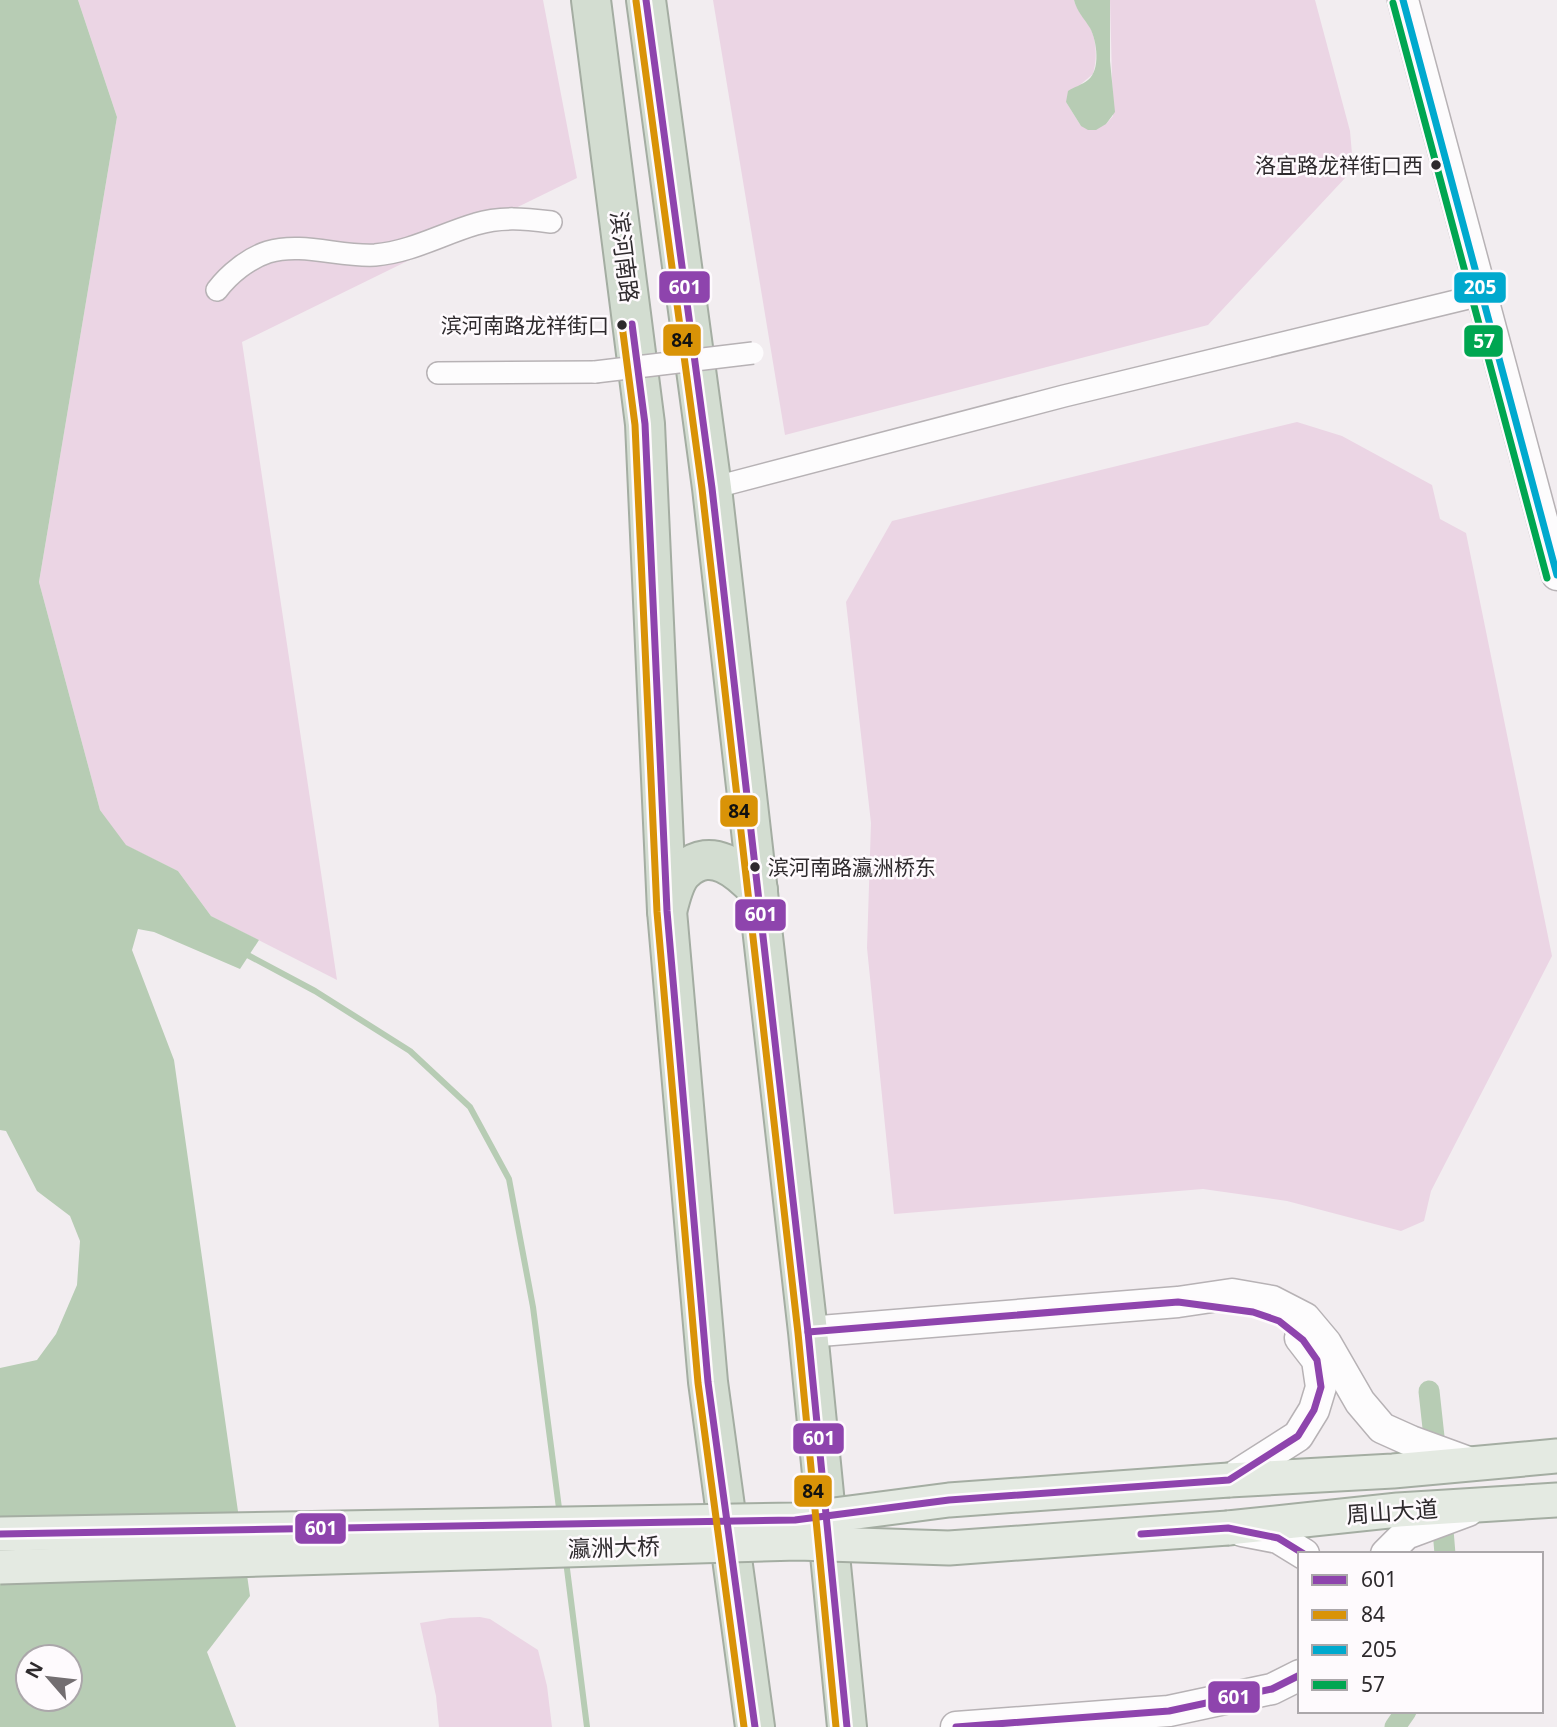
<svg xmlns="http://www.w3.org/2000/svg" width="1557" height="1727" font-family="'Noto Sans','Noto Sans SC',sans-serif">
<rect width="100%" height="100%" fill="#f2edf0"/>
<!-- green -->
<g fill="#ebd5e4">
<polygon points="78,0 543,0 577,178 242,342 337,980 211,916 178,871 125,845 100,810 39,582 117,117"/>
<path d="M 713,0 L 1074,0 C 1077,12 1085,18 1091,29 C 1097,43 1097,60 1093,74 L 1081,84 L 1066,102 L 1081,126 L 1106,124 L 1113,116 L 1110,0 L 1315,0 L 1350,131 L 1352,154 L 1346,177 L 1208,325 L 785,435 Z"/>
<polygon points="1297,422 1342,436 1432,485 1440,519 1466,533 1552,956 1431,1191 1424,1221 1401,1231 1287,1201 1203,1189 894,1214 867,948 871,823 846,602 892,521"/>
<polygon points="480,1617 490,1619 538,1650 547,1686 552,1727 439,1727 436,1696 420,1623 450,1618"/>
</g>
<!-- water -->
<g fill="#b7ccb4" fill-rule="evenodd">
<path d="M 0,0 L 78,0 L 117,117 L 39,582 L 100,810 L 126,845 L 178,871 L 211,916 L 259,940 L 240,969 L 154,932 L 138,929 L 132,950 L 174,1060 L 250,1596 L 207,1652 L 236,1727 L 0,1727 L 0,1368 L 37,1360 L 56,1334 L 77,1285 L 80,1241 L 70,1216 L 37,1191 L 6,1131 L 0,1130 ZM 28,1657 L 70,1657 L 70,1699 L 28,1699 Z"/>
<path d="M 1074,0 L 1110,0 L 1110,61 L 1115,112 L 1106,124 L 1096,130 L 1088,130 L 1081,126 L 1066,102 L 1068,91 C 1074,87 1082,85 1088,80 C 1101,70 1097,41 1090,28 C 1084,18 1077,12 1074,0 Z"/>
</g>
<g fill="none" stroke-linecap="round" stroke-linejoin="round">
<!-- stream -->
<g stroke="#b7ccb4" stroke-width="6">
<polyline points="242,952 315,991 410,1051 470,1107 509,1179 533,1307 560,1516"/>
<polyline points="566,1561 587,1727"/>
</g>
<!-- canal -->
<g stroke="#b7ccb4" stroke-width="21">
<polyline points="1429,1391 1434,1437"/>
<polyline points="1443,1530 1445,1554"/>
<polyline points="1395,1727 1406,1711"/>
</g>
<defs>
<g id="street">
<path d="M 217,290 C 229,274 249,258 268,252 C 302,242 340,257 375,255 C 411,252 442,234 476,224 C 501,216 526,219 551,222"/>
<polyline points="438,373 595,372"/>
<polyline points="712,488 1064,396 1493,292"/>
</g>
<g id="secondary">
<polyline points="1403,0 1557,575"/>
<polyline points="808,1332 1178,1302 1232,1294 1272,1301 1305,1318 1326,1343 1360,1402 1382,1428 1411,1441 1474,1464"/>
<polyline points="1229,1480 1298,1436 1314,1410 1321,1387 1317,1360 1300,1338"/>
<polyline points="1242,1531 1278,1538 1304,1554"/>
<polyline points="1386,1554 1406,1534 1468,1511"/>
<polyline points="956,1727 1169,1711 1272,1689 1300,1675"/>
</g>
<g id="primary">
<polyline points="1229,1480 1393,1471 1557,1456"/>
<polyline points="1228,1528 1398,1510 1557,1500"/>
</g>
<g id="highway">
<polyline points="591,0 645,424 667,911 708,1382 755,1727"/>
<polyline points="646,0 712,488 808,1332 847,1727"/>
<path d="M 667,911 C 671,898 674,879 685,870 C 712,846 739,870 758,890"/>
</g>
</defs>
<!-- street casing -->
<use href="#street" stroke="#b7b2b5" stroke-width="24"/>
<!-- secondary casing -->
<use href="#secondary" stroke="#b7b2b5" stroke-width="33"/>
<!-- primary casing -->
<use href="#primary" stroke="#a4ada2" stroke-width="37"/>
<!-- highway casing -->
<use href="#highway" stroke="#a4ada2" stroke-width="42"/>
<!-- street -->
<use href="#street" stroke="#fdfcfd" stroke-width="21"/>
<!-- secondary -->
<use href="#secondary" stroke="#fdfcfd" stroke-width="30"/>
<!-- primary -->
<use href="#primary" stroke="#e4eae2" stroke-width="33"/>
<!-- highway -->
<use href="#highway" stroke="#d3ddd1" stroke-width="38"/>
<defs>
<polyline id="street-bridge" points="595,372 753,353"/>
<g id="primary-bridge">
<polyline points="0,1534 795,1520 949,1500 1229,1480"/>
<polyline points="0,1567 798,1543 949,1548 1228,1528"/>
</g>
</defs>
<!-- street-bridge casing -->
<use href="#street-bridge" stroke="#b7b2b5" stroke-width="24" stroke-linecap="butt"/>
<!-- primary-bridge casing -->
<use href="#primary-bridge" stroke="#a4ada2" stroke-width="37" stroke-linecap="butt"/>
<!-- street-bridge -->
<use href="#street-bridge" stroke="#fdfcfd" stroke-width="21"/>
<!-- primary-bridge -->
<use href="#primary-bridge" stroke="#e4eae2" stroke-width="33"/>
<defs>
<g id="bus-1">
<polyline points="646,0 712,488 808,1332 847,1727"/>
<polyline points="632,324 645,424 667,911 708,1382 755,1727"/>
<polyline points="0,1534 795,1520 949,1500 1229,1480 1298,1436 1314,1410 1321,1387 1317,1360 1303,1340 1279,1321 1253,1312 1178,1302 808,1332"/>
<polyline points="1141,1534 1228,1528 1278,1538 1304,1554"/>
<polyline points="956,1727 1169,1711 1272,1689 1300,1675"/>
</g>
<g id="bus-2">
<polyline points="636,1 702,489 798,1333 836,1727"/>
<polyline points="622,325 635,425 657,912 698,1383 744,1727"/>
</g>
<polyline id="bus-3" points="1403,0 1557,575"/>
<polyline id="bus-4" points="1393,3 1547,578"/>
</defs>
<!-- bus-1 casing -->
<use href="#bus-1" stroke="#fefafd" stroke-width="12"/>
<!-- bus-2 casing -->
<use href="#bus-2" stroke="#fefafd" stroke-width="12"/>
<!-- bus-3 casing -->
<use href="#bus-3" stroke="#fefafd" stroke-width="12"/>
<!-- bus-4 casing -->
<use href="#bus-4" stroke="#fefafd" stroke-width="12"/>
<!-- bus-1 -->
<use href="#bus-1" stroke="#8e44ad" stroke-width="7"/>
<!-- bus-2 -->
<use href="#bus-2" stroke="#d99307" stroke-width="7"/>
<!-- bus-3 -->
<use href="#bus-3" stroke="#00a9ce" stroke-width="7"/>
<!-- bus-4 -->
<use href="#bus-4" stroke="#00a651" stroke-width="7"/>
</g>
<!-- markers -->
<g fill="#2e2a2d" stroke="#fefafd" stroke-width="2.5">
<circle cx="1436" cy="165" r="6"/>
<circle cx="622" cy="325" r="6"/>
<circle cx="755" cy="867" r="6"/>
</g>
<g text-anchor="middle" stroke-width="5" stroke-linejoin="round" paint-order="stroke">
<!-- bus labels -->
<g font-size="21" fill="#2e2a2d" stroke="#fefafd" text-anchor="end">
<text x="1423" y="173">洛宜路龙祥街口西</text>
<text x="609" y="333">滨河南路龙祥街口</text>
<text x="768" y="875" text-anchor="start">滨河南路瀛洲桥东</text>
</g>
<!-- street labels -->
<g font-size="23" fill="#2e2a2d" stroke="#fefafd">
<text transform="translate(624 257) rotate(83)" y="8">滨河南路</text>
<text transform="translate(1392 1512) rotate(-4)" y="8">周山大道</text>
<text transform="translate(614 1548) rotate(-2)" y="8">瀛洲大桥</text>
</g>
</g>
<g stroke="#fefafd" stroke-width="2.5">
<rect x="658" y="270" width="53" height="34" rx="7" fill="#8e44ad"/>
<rect x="1453" y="271" width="54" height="33" rx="7" fill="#00a9ce"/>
<rect x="662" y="323" width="40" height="34" rx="7" fill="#d99307"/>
<rect x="1463" y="324" width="41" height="34" rx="7" fill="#00a651"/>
<rect x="719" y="794" width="40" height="34" rx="7" fill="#d99307"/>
<rect x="734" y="898" width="53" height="34" rx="7" fill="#8e44ad"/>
<rect x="792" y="1422" width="53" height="33" rx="7" fill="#8e44ad"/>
<rect x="793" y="1474" width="40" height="34" rx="7" fill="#d99307"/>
<rect x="294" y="1512" width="53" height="33" rx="7" fill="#8e44ad"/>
<rect x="1207" y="1680" width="54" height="34" rx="7" fill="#8e44ad"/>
</g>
<g font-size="19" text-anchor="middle" font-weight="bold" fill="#fff">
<text x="685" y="294">601</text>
<text x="1480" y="294">205</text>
<text x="1484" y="348">57</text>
<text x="761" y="921">601</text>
<text x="819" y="1445">601</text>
<text x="321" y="1535">601</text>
<text x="1234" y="1704">601</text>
</g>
<g font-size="19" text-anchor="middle" font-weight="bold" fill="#111">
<text x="682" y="347">84</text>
<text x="739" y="818">84</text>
<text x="813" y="1498">84</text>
</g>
<!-- legend -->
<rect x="1298" y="1552" width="245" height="161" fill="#fefafd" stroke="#aba7aa" stroke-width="2"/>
<rect x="1312" y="1575" width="35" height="10" fill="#8e44ad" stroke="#aba7aa" stroke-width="2"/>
<text x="1361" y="1587" font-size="21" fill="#2e2a2d">601</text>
<rect x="1312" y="1610" width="35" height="10" fill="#d99307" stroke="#aba7aa" stroke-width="2"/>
<text x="1361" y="1622" font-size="21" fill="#2e2a2d">84</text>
<rect x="1312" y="1645" width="35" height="10" fill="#00a9ce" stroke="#aba7aa" stroke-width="2"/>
<text x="1361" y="1657" font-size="21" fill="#2e2a2d">205</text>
<rect x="1312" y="1680" width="35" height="10" fill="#00a651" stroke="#aba7aa" stroke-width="2"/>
<text x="1361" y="1692" font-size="21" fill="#2e2a2d">57</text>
<!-- north arrow -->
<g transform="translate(49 1678) rotate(298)"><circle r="33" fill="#fefafd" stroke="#aba7aa" stroke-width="2"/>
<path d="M0-5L12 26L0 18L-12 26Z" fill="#736e71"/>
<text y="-10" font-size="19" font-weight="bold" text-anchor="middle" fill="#2e2a2d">N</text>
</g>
</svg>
